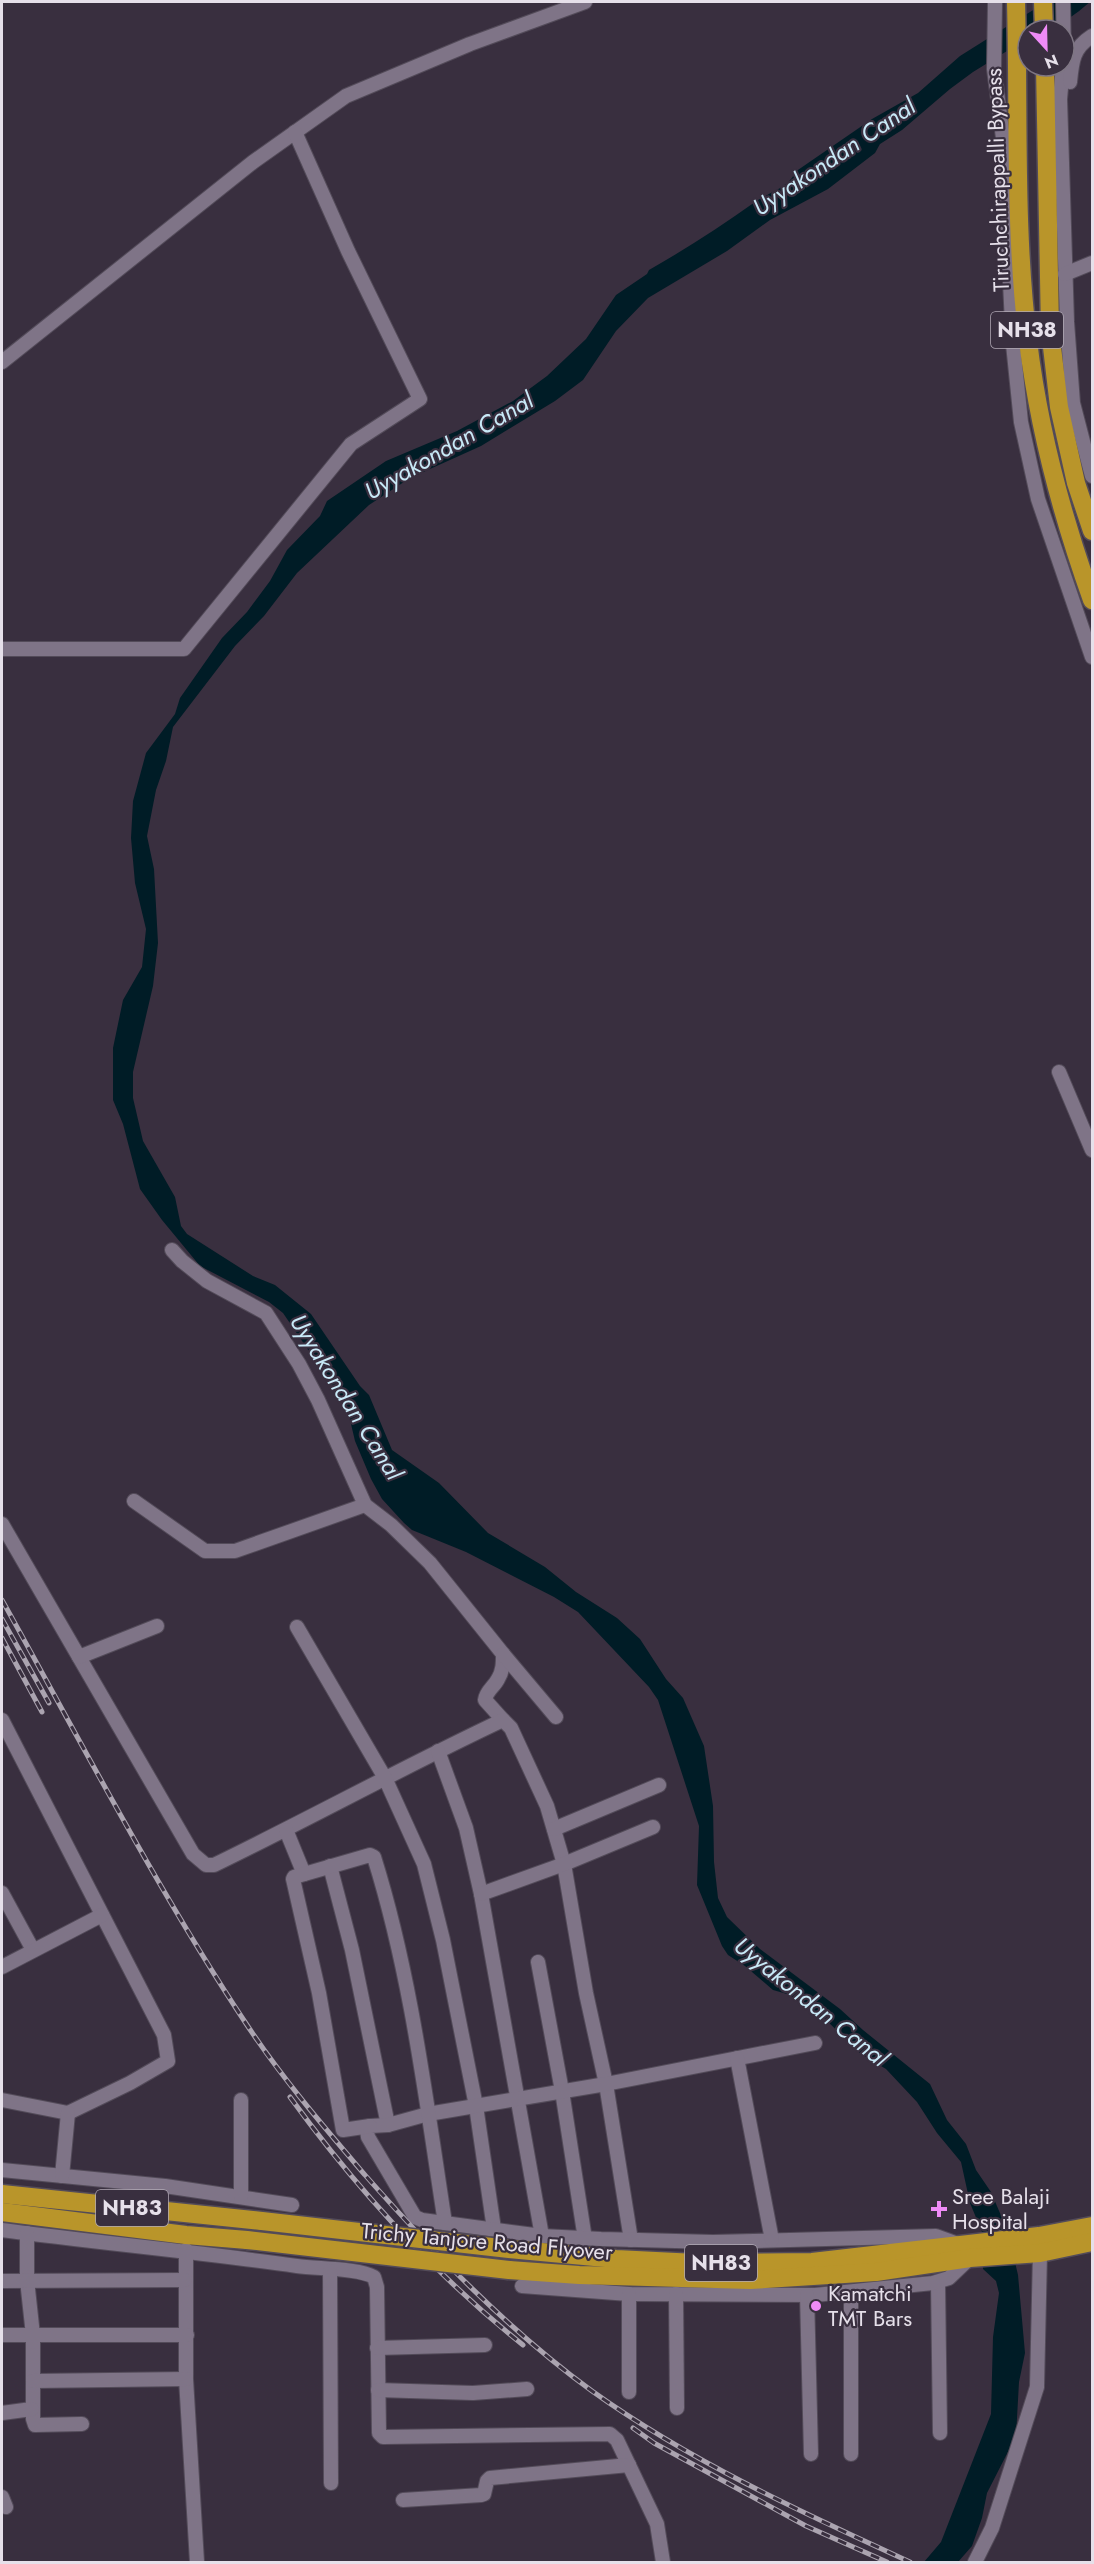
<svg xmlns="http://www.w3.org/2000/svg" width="1094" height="2564" font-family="Jost,sans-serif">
<rect width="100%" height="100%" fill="#392f3f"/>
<!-- water -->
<path fill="#001c26" d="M 1046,2 L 1090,2 C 1070,19 1055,30 1028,30 L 1028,38 L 973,72 L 950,89 L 902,130 L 880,144 L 875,153 L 828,189 L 770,220 L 727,251 L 648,298 L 616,331 L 583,380 L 555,401 L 481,446 L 410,478 L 369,505 L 297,573 L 264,616 L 235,646 L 173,727 L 166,761 L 156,790 L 147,836 L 154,869 L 158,943 L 153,986 L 133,1072 L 133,1098 L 143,1141 L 175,1197 L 181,1226 L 187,1234 L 253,1276 L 275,1285 L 311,1314 L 360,1386 L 369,1395 L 392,1450 L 439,1483 L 488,1533 L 545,1567 L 576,1592 L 617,1618 L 640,1639 L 666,1679 L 683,1698 L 704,1746 L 713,1806 L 714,1862 L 718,1898 L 727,1917 L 760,1949 L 840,2009 L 863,2030 L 930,2084 L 947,2120 L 966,2144 L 976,2170 L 991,2192 L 1008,2232 L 1018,2275 L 1025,2353 L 1019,2382 L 1016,2436 L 987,2493 L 982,2518 L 972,2546 L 958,2562 L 924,2562 L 941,2542 L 991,2414 L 993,2337 L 999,2293 L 996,2281 L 983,2269 L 982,2232 L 970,2203 L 961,2162 L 937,2133 L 917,2102 L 886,2069 L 861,2054 L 823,2017 L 787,1994 L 773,1990 L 745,1966 L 728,1955 L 722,1946 L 697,1885 L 699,1826 L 658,1700 L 649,1687 L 578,1612 L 554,1597 L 466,1552 L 412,1530 L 404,1523 L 382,1499 L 371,1479 L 355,1441 L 347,1407 L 283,1313 L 269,1302 L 200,1266 L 162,1220 L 140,1189 L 123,1124 L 113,1100 L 113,1048 L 123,1000 L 142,967 L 146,929 L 135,883 L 131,838 L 133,801 L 146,753 L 175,714 L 180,698 L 222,638 L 247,612 L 270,581 L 287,550 L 320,516 L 327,501 L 386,461 L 457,431 L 513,401 L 547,376 L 586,339 L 616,295 L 647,274 L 649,270 C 686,249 721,226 755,202 C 768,193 790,187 795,172 L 872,119 L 918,93 L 960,56 Z"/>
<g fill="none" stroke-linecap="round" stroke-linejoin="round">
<defs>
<g id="minor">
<polyline points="995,2 994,69 1003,138 1013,344 1021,422 1038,499 1092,657"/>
<polyline points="1063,2 1064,52"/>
<polyline points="1063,66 1060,99 1067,322 1073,403 1092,476"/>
<path d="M 1070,82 C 1072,61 1073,48 1092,36"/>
<polyline points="1065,274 1092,263"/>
<polyline points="2,362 253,162 346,96 470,44 585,2"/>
<polyline points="2,649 184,649 351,444 420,399 348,251 295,132"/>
<polyline points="1059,1072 1092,1150"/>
<path d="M 172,1250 L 182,1261 L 207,1281 L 266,1313 L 299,1364 L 318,1400 L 365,1505 L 391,1525 L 430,1563 L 503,1654 C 503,1663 503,1671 498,1679 C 494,1687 486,1691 485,1700 L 503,1720"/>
<polyline points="134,1501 205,1551 235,1551 365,1505"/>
<path d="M 2,1524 L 193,1854 L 206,1865 L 214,1865 C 311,1818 405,1766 503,1720 L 511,1728 L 547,1806 L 564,1864 L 586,1993 L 606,2084 L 631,2240"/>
<polyline points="297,1627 385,1778 424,1864 443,1940 476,2106 494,2229"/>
<polyline points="503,1654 556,1717"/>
<polyline points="79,1657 157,1626"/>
<polyline points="2,1720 164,2035 168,2061 130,2083 68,2113 2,2100"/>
<polyline points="438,1751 466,1828 481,1894 542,2236"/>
<polyline points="554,1829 659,1785"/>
<polyline points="286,1830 304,1874"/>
<polyline points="330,1866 352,1950 388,2125"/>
<polyline points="2,1893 33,1950"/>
<polyline points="481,1894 564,1864 653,1827"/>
<polyline points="538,1962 562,2091 585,2239"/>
<polyline points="2,1967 102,1915"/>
<polyline points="815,2043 606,2084 428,2114 388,2125 370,2126 367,2131 368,2137 415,2217 422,2220 542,2236 601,2239 713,2242 936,2236 958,2244"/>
<polyline points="737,2058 772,2240"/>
<path d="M 370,2126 L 343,2130 L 319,1993 L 293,1879 L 294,1877 L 370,1855 L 374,1857 C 411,1975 426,2100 445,2223"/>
<polyline points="2,2170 165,2186 292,2205"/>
<polyline points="62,2176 68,2113"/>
<polyline points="241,2197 241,2100"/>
<path d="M 2,2230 C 100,2243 199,2252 297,2266 C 318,2269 358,2268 374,2277 L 377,2287 L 379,2433 L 383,2437 L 610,2434 L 617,2440 L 657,2524 L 663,2562"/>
<polyline points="27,2233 27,2280 33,2335 33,2419 35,2425 82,2424"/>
<polyline points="186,2250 186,2379 197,2562"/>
<polyline points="330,2271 331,2483"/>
<polyline points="2,2281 185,2280"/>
<polyline points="938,2282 940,2433"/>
<polyline points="522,2286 629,2294 815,2295 933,2283 949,2278 970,2258"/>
<polyline points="629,2294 629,2392"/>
<polyline points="676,2294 677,2408"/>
<polyline points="807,2295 811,2454"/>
<polyline points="2,2335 187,2335"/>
<polyline points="377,2348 485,2345"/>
<polyline points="33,2381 186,2379"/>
<polyline points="378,2390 473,2393 527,2389"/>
<polyline points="2,2413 32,2409"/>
<polyline points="851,2454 851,2292"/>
<polyline points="2,2497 6,2507"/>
<polyline points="403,2500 481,2495 484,2494 487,2481 490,2478 629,2465"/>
<polyline points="975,2562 992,2528 1037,2387 1040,2253"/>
</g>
<g id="highway">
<path d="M 1016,2 C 1019,114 1014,229 1028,341 C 1039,431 1062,516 1092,600"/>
<polyline points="1043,2 1044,30"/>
<polyline points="1045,66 1050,330 1059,407 1076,483 1092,531"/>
<polyline points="2,2194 262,2221"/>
<polyline points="2,2212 186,2235 247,2240"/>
<polyline points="509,2249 616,2259 696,2263 812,2262 1039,2236 1092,2226"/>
<polyline points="509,2270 579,2275 750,2280 876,2272 970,2258 1040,2253 1092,2242"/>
</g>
</defs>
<!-- minor casing -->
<use href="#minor" stroke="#534b59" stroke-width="16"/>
<!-- highway casing -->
<use href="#highway" stroke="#534b59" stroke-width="21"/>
<!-- minor -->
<use href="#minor" stroke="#7f7487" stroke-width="14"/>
<!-- highway -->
<use href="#highway" stroke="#b9952a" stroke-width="18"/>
<defs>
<g id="rail">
<path d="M 2,1600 C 81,1742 157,1889 247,2025 C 282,2078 324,2127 365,2175 C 434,2253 508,2330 592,2391 C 690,2461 801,2512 910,2562"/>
<polyline points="2,1619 49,1703"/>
<polyline points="2,1638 42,1712"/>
<path d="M 290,2097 C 356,2188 434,2274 523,2345"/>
<polyline points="633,2428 654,2443 806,2526 887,2562"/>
</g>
</defs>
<!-- rail casing -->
<use href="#rail" stroke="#aba4b0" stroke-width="5"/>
<!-- rail -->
<use href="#rail" stroke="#392f3f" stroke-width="3" stroke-dasharray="9" stroke-linecap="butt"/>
<defs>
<g id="highway-bridge">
<polyline points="262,2221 509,2249"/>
<polyline points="247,2240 509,2270"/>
</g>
</defs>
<!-- highway-bridge casing -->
<use href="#highway-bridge" stroke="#534b59" stroke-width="21" stroke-linecap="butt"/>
<!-- highway-bridge -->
<use href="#highway-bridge" stroke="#b9952a" stroke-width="18"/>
</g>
<!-- markers -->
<g fill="#ef8bf7" stroke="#392f3f" stroke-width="2">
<path d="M936 2200h6v6h6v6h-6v6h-6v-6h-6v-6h6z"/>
<circle cx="816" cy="2306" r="6"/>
</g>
<g text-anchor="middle" stroke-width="4.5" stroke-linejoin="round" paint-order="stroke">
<!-- shield labels -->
<g fill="#392f3f" stroke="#b2abb7" stroke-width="1.5">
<rect x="991" y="312" width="72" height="36" rx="4.5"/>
<rect x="96" y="2190" width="72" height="36" rx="4.5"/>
<rect x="685" y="2245" width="72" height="36" rx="4.5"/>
</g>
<g font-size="21" font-weight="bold" fill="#e6e0ea">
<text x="1027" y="337">NH38</text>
<text x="132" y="2215">NH83</text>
<text x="721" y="2270">NH83</text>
</g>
<!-- street labels -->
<g font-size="22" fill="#e6e0ea" stroke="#392f3f">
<text transform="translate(997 180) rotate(-92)" y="8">Tiruchchirappalli Bypass</text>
<text transform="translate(487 2241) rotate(5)" y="8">Trichy Tanjore Road Flyover</text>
</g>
<!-- poi labels -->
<g font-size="22" fill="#e6e0ea" stroke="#392f3f" text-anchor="start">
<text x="952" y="2204">Sree Balaji<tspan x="952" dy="25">Hospital</tspan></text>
<text x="828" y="2301">Kamatchi<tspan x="828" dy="25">TMT Bars</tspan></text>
</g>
<!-- water labels -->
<g font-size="24" font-style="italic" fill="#c8e9f7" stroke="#392f3f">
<text transform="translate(834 157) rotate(-34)" y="8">Uyyakondan Canal</text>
<text transform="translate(449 446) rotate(-30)" y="8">Uyyakondan Canal</text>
<text transform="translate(346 1397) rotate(58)" y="8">Uyyakondan Canal</text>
<text transform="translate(811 2002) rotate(39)" y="8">Uyyakondan Canal</text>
</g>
</g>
<!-- border -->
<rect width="1094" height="2564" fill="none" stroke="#e6e0ea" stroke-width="6"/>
<!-- north arrow -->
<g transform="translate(1046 48) rotate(158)"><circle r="28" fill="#392f3f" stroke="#7e7683" stroke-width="1.5"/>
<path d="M0-4.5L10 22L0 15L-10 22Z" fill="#ef8bf7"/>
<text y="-9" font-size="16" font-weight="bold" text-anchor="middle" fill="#e6e0ea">N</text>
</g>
</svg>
